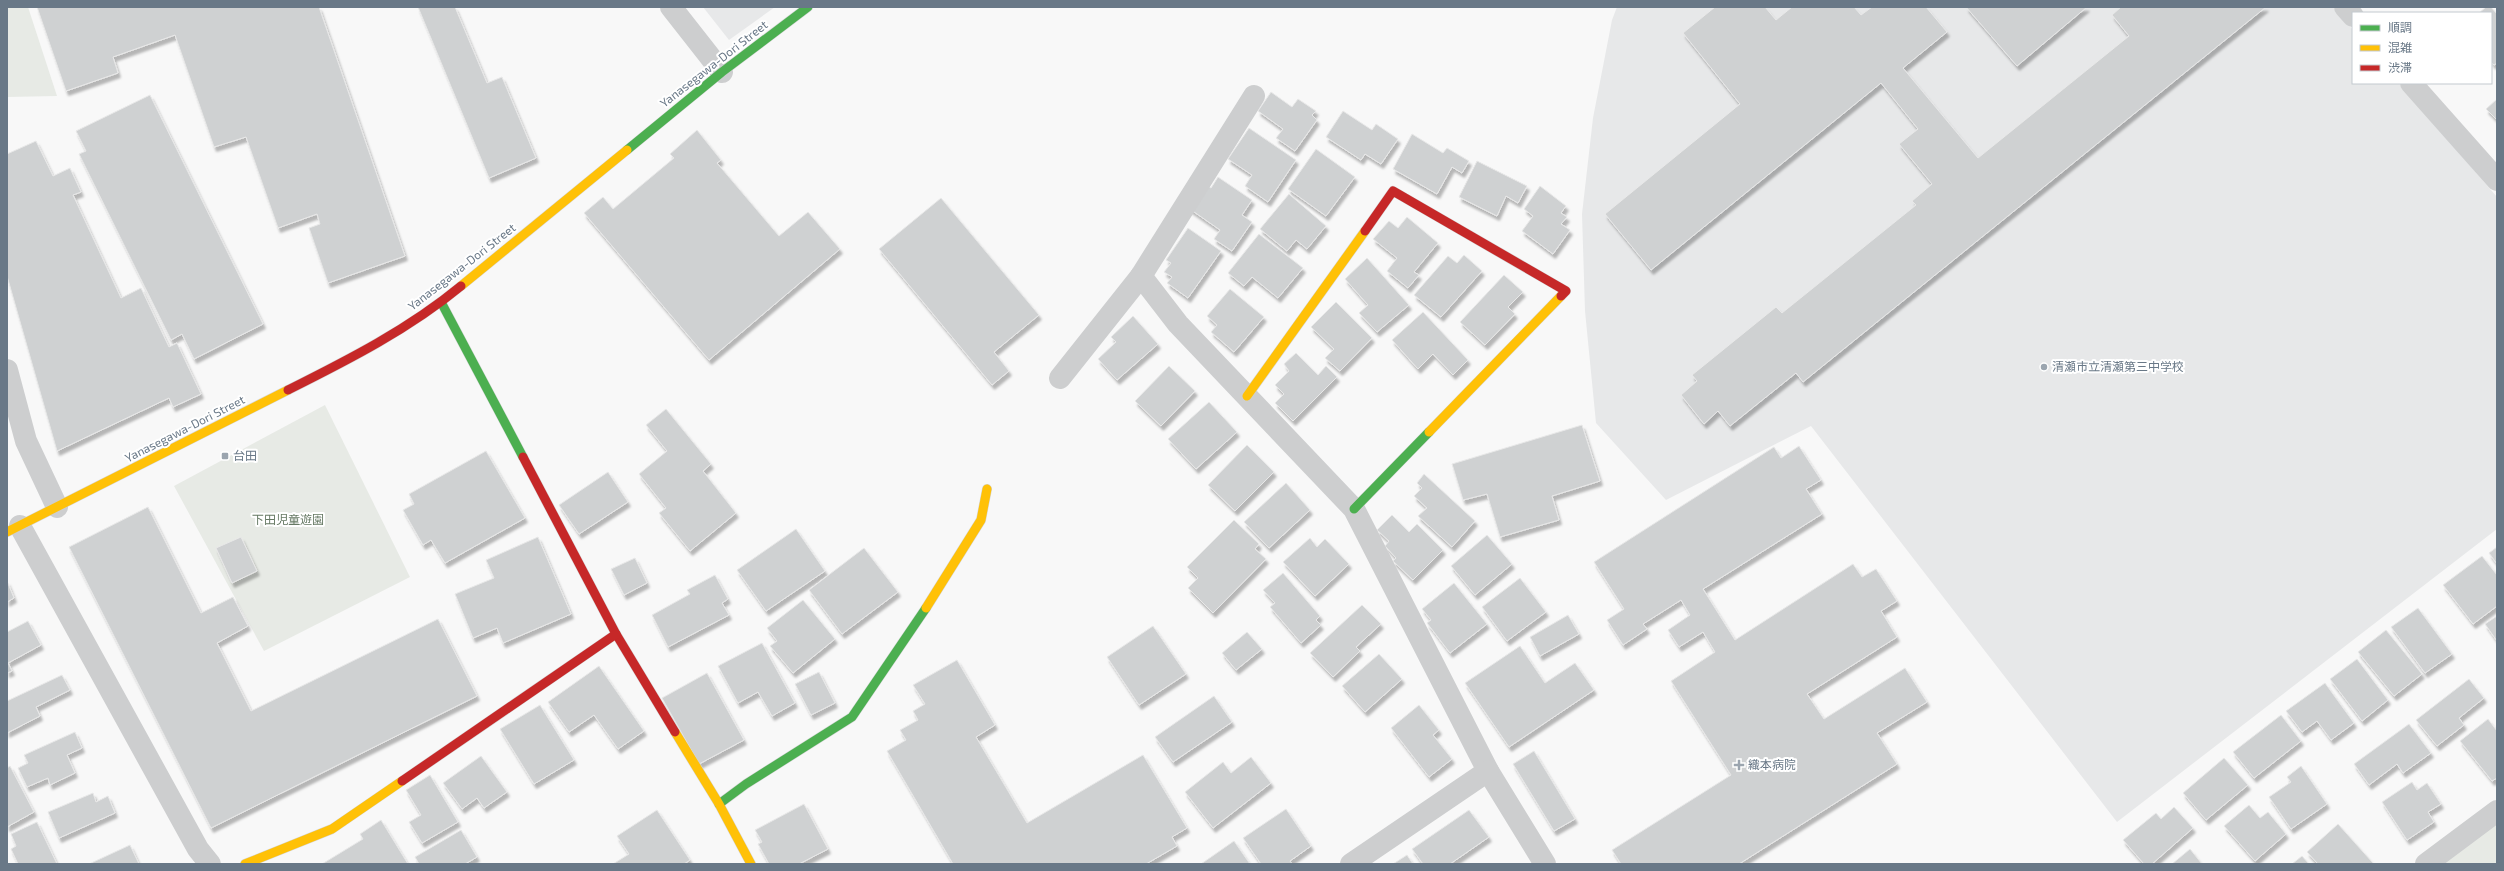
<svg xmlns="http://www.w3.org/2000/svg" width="2504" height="871" font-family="'Exo 2','Noto Sans JP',sans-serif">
<defs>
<filter id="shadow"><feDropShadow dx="2.5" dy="4.5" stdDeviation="1" flood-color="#0004"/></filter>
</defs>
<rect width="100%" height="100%" fill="#f8f8f8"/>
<!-- built -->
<g fill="#e7e8e9">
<polygon points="703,7 775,7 729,40"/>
<polygon points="1617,7 2333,7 2353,30 2353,83 2399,83 2497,197 2497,529 2117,822 1811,426 1666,500 1596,423 1585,311 1582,214 1593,118 1612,20"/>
</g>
<!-- green -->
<g fill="#e7eae5">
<polygon points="7,7 28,7 57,96 7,97"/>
<polygon points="325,405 410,577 264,651 174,486"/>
<polygon points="2497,822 2497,864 2440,864"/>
</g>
<!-- building -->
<g fill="#cfd1d2" stroke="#e8e8e8" filter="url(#shadow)">
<polygon points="37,7 319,7 405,256 328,283 309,228 320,224 317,214 278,228 246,137 214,147 175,35 113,57 118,73 66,91"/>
<polygon points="418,7 455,7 487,83 502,77 536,158 489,178"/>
<polygon points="1715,7 1765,7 1776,20 1792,7 1854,7 1861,15 1872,7 1926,7 1947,32 1903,68 1978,158 2129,36 2112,15 2121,7 2266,7 1803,382 1796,373 1730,426 1718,411 1704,424 1681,395 1697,381 1692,375 1776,307 1782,313 1916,205 1912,201 1932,184 1899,144 1918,129 1881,83 1651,270 1605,214 1740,104 1683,33"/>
<polygon points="1966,7 2087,7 2017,66"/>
<polygon points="2486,7 2491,7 2497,14 2497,63 2494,65 2491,62 2491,13 2479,13"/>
<polygon points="1271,92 1292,107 1298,99 1316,111 1312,115 1317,120 1295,151 1276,138 1283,129 1258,111"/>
<polygon points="150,95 263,324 194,359 182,334 171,340 79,154 86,151 76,131"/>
<polygon points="2497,99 2497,120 2486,109"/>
<polygon points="1343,111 1372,130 1376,124 1398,139 1381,164 1365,154 1361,160 1326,137"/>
<polygon points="1249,128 1296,160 1268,202 1245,186 1252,175 1228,159"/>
<polygon points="697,130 721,160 717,163 779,236 808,212 840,249 709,360 584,213 603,197 613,209 674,158 670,154"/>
<polygon points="1412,134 1443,153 1447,148 1469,161 1462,173 1452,167 1437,194 1393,169"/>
<polygon points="36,141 53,176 70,168 81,192 73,195 121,298 141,288 169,347 177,343 201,394 173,407 169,398 57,451 7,276 7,154"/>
<polygon points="1316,149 1355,177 1326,216 1288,189"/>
<polygon points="1477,161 1527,186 1518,203 1506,196 1497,216 1459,197"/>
<polygon points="1218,177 1252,200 1242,215 1252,222 1232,251 1214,239 1220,230 1187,207 1203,183 1211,188"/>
<polygon points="1540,186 1566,206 1561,213 1567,217 1561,224 1570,230 1553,254 1522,231 1533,216 1524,209"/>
<polygon points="1289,194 1326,226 1307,249 1296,240 1287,251 1260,229"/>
<polygon points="941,198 1039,315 994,352 1009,371 992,385 879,249"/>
<polygon points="1407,217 1438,243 1414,272 1419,275 1408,288 1387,271 1397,258 1373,239 1389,221 1398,228"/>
<polygon points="1188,228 1221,251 1188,298 1167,283 1172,277 1164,272 1171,263 1166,260"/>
<polygon points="1259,234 1303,268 1278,298 1252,277 1244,286 1228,273"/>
<polygon points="1464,255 1482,271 1441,317 1414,295 1448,256 1457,263"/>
<polygon points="1367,258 1409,305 1377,332 1359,313 1368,305 1345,279"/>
<polygon points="1504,275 1523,292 1508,307 1515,314 1485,345 1460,322"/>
<polygon points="1230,289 1264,317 1234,352 1211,332 1217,325 1207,316"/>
<polygon points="1336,302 1372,338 1340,371 1325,358 1334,349 1311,327"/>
<polygon points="1423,312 1468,360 1453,375 1433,354 1418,369 1392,340"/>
<polygon points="1133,316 1158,344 1117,380 1098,359 1116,342 1111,337"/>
<polygon points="1296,353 1318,375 1326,366 1337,377 1293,421 1275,403 1284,394 1275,385 1289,371 1284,364"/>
<polygon points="1169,366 1195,391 1161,426 1135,401"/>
<polygon points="1209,402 1237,432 1196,469 1168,439"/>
<polygon points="666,409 711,464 703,471 736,513 690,551 659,513 666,508 639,474 667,451 646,425"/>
<polygon points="1582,425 1600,481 1552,496 1559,520 1500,537 1487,494 1463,500 1452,464"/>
<polygon points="1247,445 1274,472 1235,511 1208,485"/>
<polygon points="1799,446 1821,480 1806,489 1822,514 1703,589 1735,640 1853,564 1862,577 1876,569 1897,601 1881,611 1897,637 1807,694 1824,719 1905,668 1927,702 1877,733 1897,764 1739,864 1621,864 1612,850 1731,775 1671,681 1715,652 1703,632 1679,647 1668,630 1690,615 1681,600 1643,624 1647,629 1623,645 1607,620 1624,609 1594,562 1774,447 1781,458"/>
<polygon points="486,451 525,518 445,563 431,540 423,545 403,510 414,504 409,494"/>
<polygon points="608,472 628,502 579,534 559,505"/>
<polygon points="1424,474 1475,521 1452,547 1418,516 1427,508 1414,496 1422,488 1417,483"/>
<polygon points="1286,483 1310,510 1269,548 1244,522"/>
<polygon points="148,507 201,613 233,597 248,626 217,643 251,711 438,619 477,696 211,828 69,547"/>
<polygon points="1392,515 1409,532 1417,524 1443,550 1413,580 1393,561 1396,558 1385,546 1389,541 1377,530"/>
<polygon points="1234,520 1259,544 1255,549 1266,559 1213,613 1188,588 1198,578 1187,567"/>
<polygon points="796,529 825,571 766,611 737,570"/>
<polygon points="1487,535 1512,564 1475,595 1451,566"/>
<polygon points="241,537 257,571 232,583 216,548"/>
<polygon points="538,537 571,614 503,643 497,628 473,638 455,594 494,578 486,560"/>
<polygon points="1310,538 1317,547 1325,539 1349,564 1315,596 1283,562"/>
<polygon points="2497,547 2497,564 2489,553"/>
<polygon points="864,548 898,592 842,634 809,590"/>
<polygon points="2482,556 2497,575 2497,606 2473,624 2443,585"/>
<polygon points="635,558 647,583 624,595 611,569"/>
<polygon points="1283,573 1320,616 1316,620 1321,625 1301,643 1270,607 1275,603 1263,590"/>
<polygon points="715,575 728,599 722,603 729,615 668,647 652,615 690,594 687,590"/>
<polygon points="1520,578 1546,612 1507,641 1482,607"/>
<polygon points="7,581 14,598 7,602"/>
<polygon points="1454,583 1487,624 1450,653 1427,623 1431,620 1422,609"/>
<polygon points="803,600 835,639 793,673 770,646 777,641 767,628"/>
<polygon points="1362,605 1381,624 1356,647 1360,651 1333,677 1310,653"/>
<polygon points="2418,608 2452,654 2425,673 2391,627"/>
<polygon points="1568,615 1579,634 1540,656 1530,637"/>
<polygon points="2497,616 2497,641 2485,624"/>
<polygon points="28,621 41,645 8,663 12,671 7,673 7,632"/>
<polygon points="1153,626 1186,674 1139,705 1107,657"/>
<polygon points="2386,630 2422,674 2394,696 2358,652"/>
<polygon points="1247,632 1262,649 1236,670 1222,653"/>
<polygon points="762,643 795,703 772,716 758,692 738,703 718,666"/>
<polygon points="1520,646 1545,683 1575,663 1594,690 1509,747 1465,683"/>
<polygon points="1379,654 1402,679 1365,712 1342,686"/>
<polygon points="2357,659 2388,700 2362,721 2330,679"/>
<polygon points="957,660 995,725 976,737 1027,823 1143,755 1187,828 1172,837 1177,846 1146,864 953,864 887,751 906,740 900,730 918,720 913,711 925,704 913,685"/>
<polygon points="599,666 644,731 618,749 594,715 569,732 548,702"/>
<polygon points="819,672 835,703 811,715 795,684"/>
<polygon points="707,673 744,740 699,764 662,698"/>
<polygon points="62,675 70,690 36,707 40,716 7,733 7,701"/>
<polygon points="2469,679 2484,698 2459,718 2464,725 2437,746 2416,720"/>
<polygon points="2325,683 2354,723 2331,740 2317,721 2302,732 2286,711"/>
<polygon points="1214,696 1232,722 1173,762 1155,737"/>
<polygon points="540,705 574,760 534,784 500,729"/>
<polygon points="1419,705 1439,730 1433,735 1452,759 1429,777 1391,728"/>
<polygon points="2281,715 2301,741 2254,778 2233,752"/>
<polygon points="2488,719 2497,731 2497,778 2492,781 2460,741"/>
<polygon points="2409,724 2431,753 2403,773 2397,764 2369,785 2354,764"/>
<polygon points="75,732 82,748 67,755 75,773 50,785 48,778 27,787 18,768 28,763 24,755"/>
<polygon points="1534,751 1575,819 1554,831 1513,764"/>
<polygon points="481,756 507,792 484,808 477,798 462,809 443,783"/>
<polygon points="1251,757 1271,783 1213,828 1185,792 1223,762 1231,773"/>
<polygon points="2224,758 2248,785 2206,820 2183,793"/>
<polygon points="10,766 34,812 7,827 7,768"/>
<polygon points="2301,766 2327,804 2291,829 2269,797 2291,782 2287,777"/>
<polygon points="430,775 458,822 422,843 409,822 421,815 406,790"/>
<polygon points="2412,782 2417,790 2427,783 2441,804 2428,812 2434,822 2407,840 2382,802"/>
<polygon points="93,793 96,802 108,796 115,813 59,838 48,812"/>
<polygon points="804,804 828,849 799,864 769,864 758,844 762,842 755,830"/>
<polygon points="2249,805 2260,818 2268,812 2286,834 2255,861 2224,826"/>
<polygon points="2174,807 2193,828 2152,864 2144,864 2123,840 2156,813 2161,819"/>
<polygon points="1286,809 1311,846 1290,861 1292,864 1261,864 1243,838"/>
<polygon points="657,810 690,860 684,864 613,864 629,854 617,836"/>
<polygon points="1469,810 1489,837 1450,864 1423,864 1412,849"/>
<polygon points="381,820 408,864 322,864 363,839 360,834"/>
<polygon points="37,822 57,864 18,864 11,849 16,846 11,834"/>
<polygon points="2338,824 2373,863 2372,864 2318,864 2307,852"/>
<polygon points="461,830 477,857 465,864 419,864 415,857"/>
<polygon points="1234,841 1250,864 1201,864"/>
<polygon points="130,845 139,864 89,864"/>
<polygon points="2190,849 2202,864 2172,864"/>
<polygon points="1407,855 1413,864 1393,864"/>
<polygon points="2302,856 2309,864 2292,864"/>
</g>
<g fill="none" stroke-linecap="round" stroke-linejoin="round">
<defs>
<g id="fast">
<polyline points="627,150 722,72 808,7"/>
<polyline points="441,302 523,457"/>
<polyline points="1354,509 1429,432"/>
<polyline points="719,804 746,784 852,717 926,608"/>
</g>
<g id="slow">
<polyline points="461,286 627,150"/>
<polyline points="1247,396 1365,231"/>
<polyline points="1429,432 1561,296"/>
<polyline points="7,532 288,390"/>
<polyline points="926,608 981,520 987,489"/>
<polyline points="675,732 719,804 751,864"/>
<polyline points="245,864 332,829 402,781"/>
</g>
<g id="jam">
<polyline points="1365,231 1393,191 1566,291 1561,296"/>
<path d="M 288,390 C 348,360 409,329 461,286"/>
<polyline points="523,457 616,634 675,732"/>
<polyline points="402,781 616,634"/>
</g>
</defs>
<!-- fast casing -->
<use href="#fast" stroke="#d5d6d7" stroke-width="10"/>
<!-- slow casing -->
<use href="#slow" stroke="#d5d6d7" stroke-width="10"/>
<!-- jam casing -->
<use href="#jam" stroke="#d5d6d7" stroke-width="10"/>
<!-- street -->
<g stroke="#cdcecf" stroke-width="22">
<polyline points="671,7 722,72"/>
<polyline points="2345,7 2353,16"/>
<polyline points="2411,83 2497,180"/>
<polyline points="1141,276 1178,324 1354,509 1488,771 1545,864"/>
<polyline points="7,370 26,441 57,507"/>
<polyline points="1060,378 1141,276 1254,96"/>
<polyline points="20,526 198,849 210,864"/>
<polyline points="1351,864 1488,771"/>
<polyline points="2426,864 2497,811"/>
</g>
<!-- fast -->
<use href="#fast" stroke="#4caf50" stroke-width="9"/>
<!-- slow -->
<use href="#slow" stroke="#ffc107" stroke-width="9"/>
<!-- jam -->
<use href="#jam" stroke="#c62828" stroke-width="9"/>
</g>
<!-- markers -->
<g fill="#9ba5af" stroke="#fff" stroke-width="1.5">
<circle cx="2044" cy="367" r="4"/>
<rect x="221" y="452" width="8" height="8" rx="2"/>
<path d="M1737 759h4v4h4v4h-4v4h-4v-4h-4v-4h4z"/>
</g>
<g text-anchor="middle" stroke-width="4" stroke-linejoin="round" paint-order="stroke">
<!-- street labels -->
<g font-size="12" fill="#697887" stroke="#fff">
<text transform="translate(714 64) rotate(-38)" y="4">Yanasegawa-Dori Street</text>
<text transform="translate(462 267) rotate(-38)" y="4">Yanasegawa-Dori Street</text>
<text transform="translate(185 429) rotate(-27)" y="4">Yanasegawa-Dori Street</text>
</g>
<!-- poi labels -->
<g font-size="12" fill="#697887" stroke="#fff" text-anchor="start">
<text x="2052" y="371">清瀬市立清瀬第三中学校</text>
<text x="233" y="460">台田</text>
<text x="1748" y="769">織本病院</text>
</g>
<!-- park labels -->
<g font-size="12" fill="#667964" stroke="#fff">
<text x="288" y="524">下田児童遊園</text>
</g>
</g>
<!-- border -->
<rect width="2504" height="871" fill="none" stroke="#697887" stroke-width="16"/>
<!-- legend -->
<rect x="2352" y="12" width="140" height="72" fill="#ffffff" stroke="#c3c9cf"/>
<rect x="2360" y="25" width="20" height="6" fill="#4caf50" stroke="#c3c9cf"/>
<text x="2388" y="32" font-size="12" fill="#697887">順調</text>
<rect x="2360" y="45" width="20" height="6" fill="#ffc107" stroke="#c3c9cf"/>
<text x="2388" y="52" font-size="12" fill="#697887">混雑</text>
<rect x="2360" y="65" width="20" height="6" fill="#c62828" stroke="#c3c9cf"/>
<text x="2388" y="72" font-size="12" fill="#697887">渋滞</text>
</svg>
